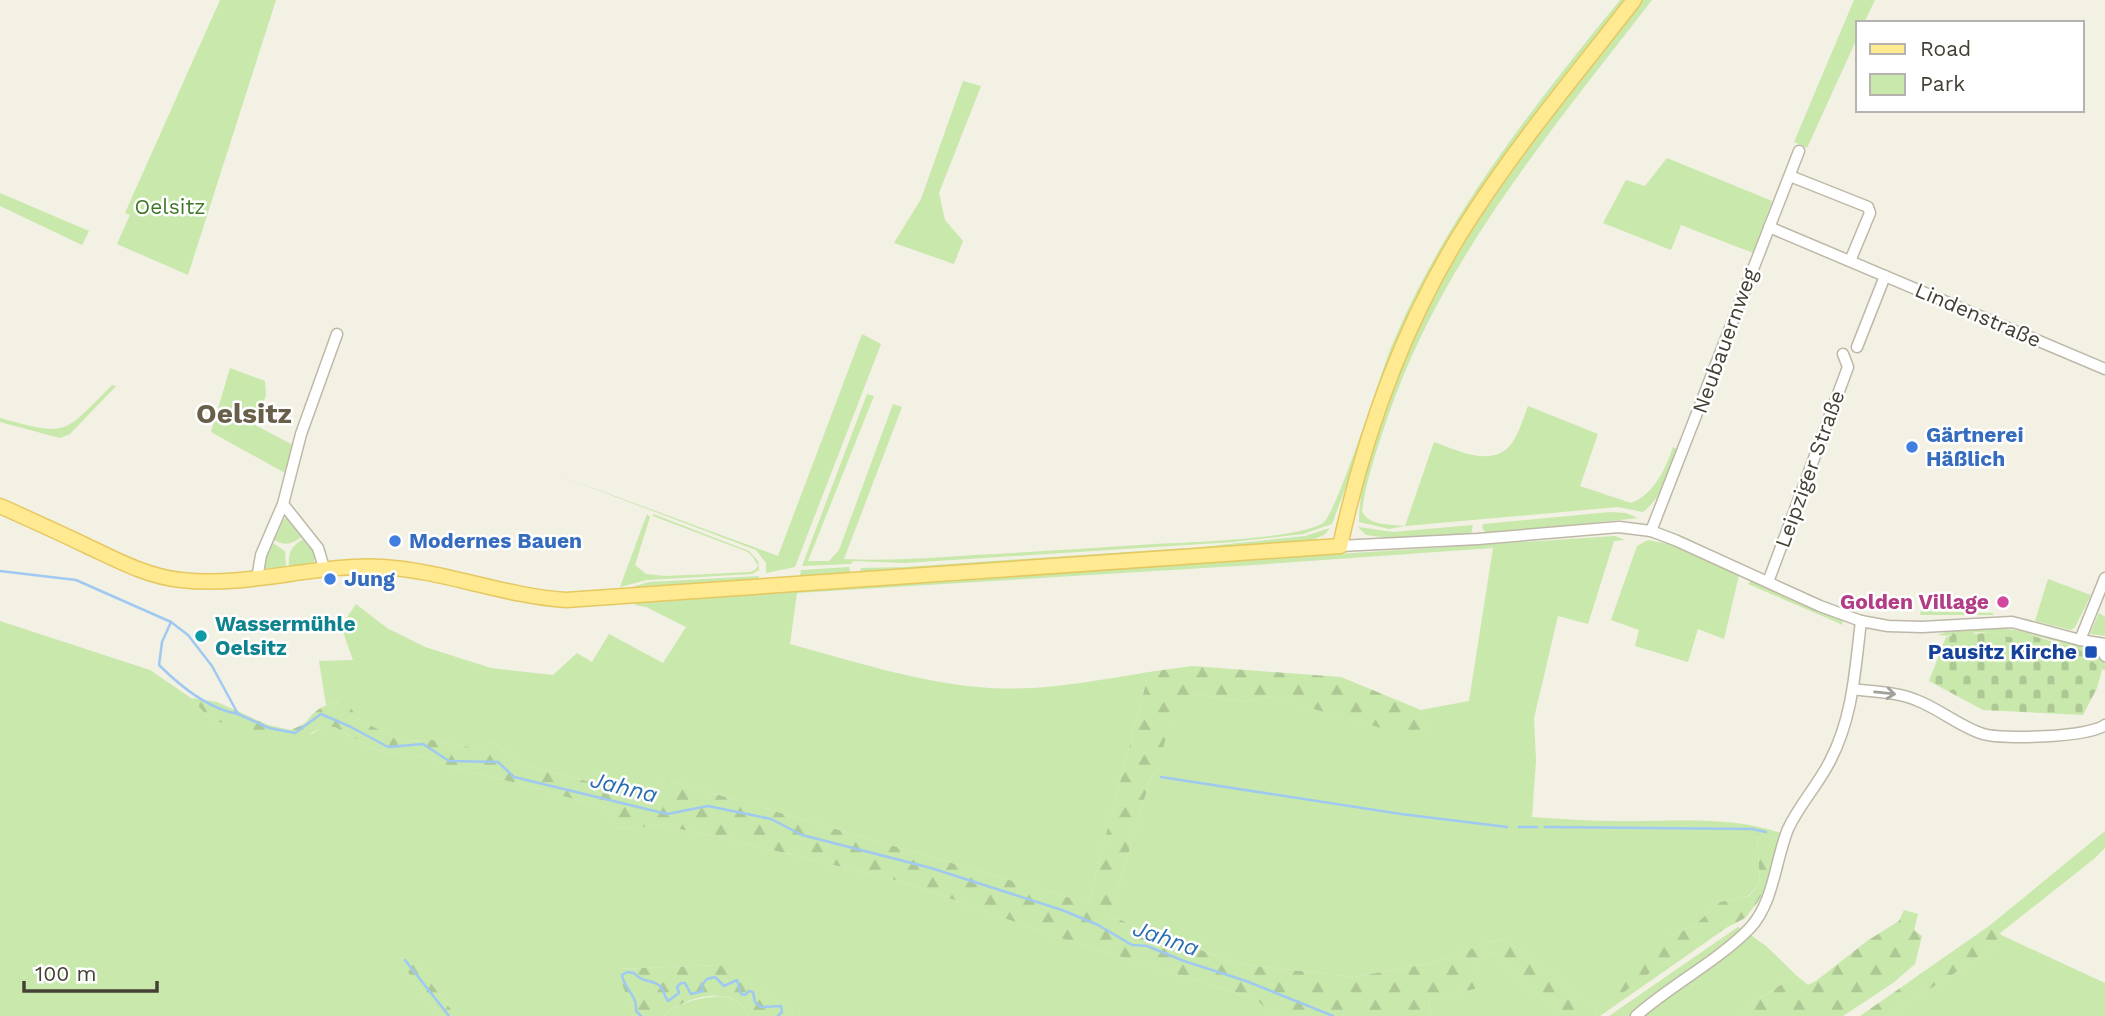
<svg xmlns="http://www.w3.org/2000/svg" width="2105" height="1016" font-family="'Work Sans',sans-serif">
<defs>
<pattern id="forest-firs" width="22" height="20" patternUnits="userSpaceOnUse" patternTransform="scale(1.75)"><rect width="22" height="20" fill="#c8e8ac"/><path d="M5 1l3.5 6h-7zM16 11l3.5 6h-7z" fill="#adc895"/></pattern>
<pattern id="cemetery-stones" width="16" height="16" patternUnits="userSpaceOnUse" patternTransform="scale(1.75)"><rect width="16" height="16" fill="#c8e8ac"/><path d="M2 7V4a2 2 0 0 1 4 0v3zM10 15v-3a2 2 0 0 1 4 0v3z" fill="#adc895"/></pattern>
</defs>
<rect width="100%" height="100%" fill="#f3f0e4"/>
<!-- green -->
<g fill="#c8e8ac">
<polygon points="220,0 276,0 188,275 117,244 130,215 125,213"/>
<path d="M 1620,0 L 1628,0 L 1528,129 L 1395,354 L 1332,524 L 1303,534 L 1233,542 L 905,563 L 853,561 L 851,564 L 802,566 L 867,394 L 874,396 L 808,561 L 829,561 L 839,550 L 893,404 L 902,407 L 844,559 C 888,561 932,558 975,555 C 1035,552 1095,548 1155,544 C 1188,542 1299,539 1323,523 C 1338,511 1379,378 1390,350 C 1443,220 1532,108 1620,0 Z"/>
<path d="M 1640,0 L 1652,0 C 1551,131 1441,260 1387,419 C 1377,449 1366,480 1362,511 C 1368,526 1390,524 1405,526 L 1434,442 C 1459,451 1498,471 1515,438 C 1521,428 1524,416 1528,406 L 1598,434 L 1580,486 L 1631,503 C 1654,494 1665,470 1673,447 L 1679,450 C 1670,473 1663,496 1643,512 L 1618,507 L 1405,526 L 1389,529 L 1359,522 C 1359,481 1374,441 1387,404 C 1406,352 1428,301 1455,254 C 1507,163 1577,82 1640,0 Z"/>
<polygon points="1854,0 1875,0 1864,23 1858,23 1858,36 1807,148 1794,142"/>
<polygon points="963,81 981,86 939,193 945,220 963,241 954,264 894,243 921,199"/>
<polygon points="1667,158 1772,201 1753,253 1681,225 1671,250 1603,223 1626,180 1645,186"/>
<polygon points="0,193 89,231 82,245 0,206"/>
<polygon points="862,334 881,344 795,567 766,573 766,563 756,550 555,474 778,556"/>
<polygon points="230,368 265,381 266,395 255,425 293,445 285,473 211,432"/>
<path d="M 112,385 L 116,386 L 70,434 L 60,438 L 0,422 L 0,418 C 69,437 63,434 112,385 Z"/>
<polygon points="1610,512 1626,513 1638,518 1487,534 1482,528 1483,524"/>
<polygon points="647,514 650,517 635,565 646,574 665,576 750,572 755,570 758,566 753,557 748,552 653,516 653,514 749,551 758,561 759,570 752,574 647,580 620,587"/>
<path d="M 289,517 L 305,535 C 293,543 287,547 274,540 L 284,519 Z"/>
<polygon points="1473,525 1471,534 1389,538 1366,535 1358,527 1393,532"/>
<polygon points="1330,528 1324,535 1312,540 1191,553 1191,548 1305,536"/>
<path d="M 1615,536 L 1625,540 L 1614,541 L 1588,624 L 1558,616 L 1534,718 L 1536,760 L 1532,817 C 1561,819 1590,821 1619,821 C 1673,822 1729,815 1781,833 L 1779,840 L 1757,834 L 1760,883 L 1748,896 L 1720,902 L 1695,925 L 1671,936 L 1659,966 L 1679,954 L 1689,954 L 1600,1016 L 1595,1016 L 1598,1011 L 1507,940 L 1490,942 L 1432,963 L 1354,977 L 1238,964 L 1110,916 L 1149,783 L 1153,775 L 1151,768 C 1165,751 1161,743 1169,725 C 1175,713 1186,703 1195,694 L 1246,702 L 1267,696 L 1430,741 L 1421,710 L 1469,701 L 1493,548 L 1253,565 L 797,593 L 790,644 C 852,661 914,681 978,687 C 1035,693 1093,681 1149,672 L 1088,903 L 671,781 L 633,793 L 520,764 L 492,741 L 480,749 L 433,740 L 400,741 L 355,717 L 337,702 L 326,705 L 319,661 L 353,660 L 341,626 L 356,604 L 387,628 L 425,647 L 491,668 L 553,675 L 577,653 L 592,662 L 609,634 L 663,663 L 686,627 L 646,607 L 635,605 L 636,599 L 792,591 L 796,592 L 798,589 Z"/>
<path d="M 306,537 L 316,554 L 314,562 L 289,567 C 288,550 292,546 306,537 Z"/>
<polygon points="1648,540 1668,544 1739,575 1724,639 1698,629 1688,662 1635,646 1639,630 1611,620 1637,546"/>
<polygon points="273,543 285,551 286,567 266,569 263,564"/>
<polygon points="1185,548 1185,553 860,574 861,568 905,567"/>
<polygon points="849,567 851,575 802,578 800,575 801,570"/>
<polygon points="759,576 758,581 636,589 635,586 649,582"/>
<polygon points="2048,579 2091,595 2075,627 2071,630 2035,621"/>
<polygon points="1752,580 1842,621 1843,625 1748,584"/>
<polygon points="1921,611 1993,613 1993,615 1920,615"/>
<polygon points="2099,613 2105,617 2105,636 2090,634"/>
<polygon points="0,621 150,670 191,698 211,720 312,734 323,727 335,727 370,747 387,753 429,756 450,767 525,785 612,810 614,827 638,828 656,824 736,841 907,883 1054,936 1256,999 1274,1016 793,1016 792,1011 719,965 617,969 635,1016 456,1016 417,965 400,962 442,1016 0,1016"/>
<path d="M 1988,628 C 2024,629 2060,637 2093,652 L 2092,655 L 2097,659 L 2100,656 L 2105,661 L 2105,671 L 2059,642 L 2028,634 L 2026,641 L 1988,632 L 1952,633 L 1952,636 L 1937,635 L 1952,630 Z"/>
<polygon points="2105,831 2105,848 2095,858 1999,934 1989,926"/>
<polygon points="1738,927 1743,929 1630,1016 1609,1016"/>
<polygon points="1749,934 1766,946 1796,975 1752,1003 1739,1016 1642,1016"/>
<polygon points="2003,936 2105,983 2105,1016 1887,1016 1985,954"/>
<polygon points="1494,952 1517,978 1566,1016 1431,1016 1429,999 1474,989 1476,961"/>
<path d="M 720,996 C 734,998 744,1003 749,1016 L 664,1016 C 678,1001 701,998 720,996 Z"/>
</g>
<!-- forest -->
<g fill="url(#forest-firs)">
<path d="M 1192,666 L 1341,677 L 1421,710 L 1431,742 L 1267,696 L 1246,702 L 1195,694 L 1170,723 L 1159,763 L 1152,768 L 1153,774 L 1149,783 L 1110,916 L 1238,964 L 1354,977 L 1432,963 L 1490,942 L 1507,940 L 1598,1011 L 1595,1016 L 1566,1016 L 1517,978 L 1494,952 L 1476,961 L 1475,989 L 1429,999 L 1431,1016 L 1274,1016 L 1256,999 L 1054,936 L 907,883 L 736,841 L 656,824 L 638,828 L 613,827 L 612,810 L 525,785 L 450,767 L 429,756 L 387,753 L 370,747 L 335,727 L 323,727 L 304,737 L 286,737 L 211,720 L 191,698 L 217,702 L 268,725 L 291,730 C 296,728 302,725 306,722 C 309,719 311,715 314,713 C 327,702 350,695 355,717 L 400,741 L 433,740 L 480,749 L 492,741 L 520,764 L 633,793 L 671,781 L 1088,903 L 1149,672 Z"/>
<polygon points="1757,834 1779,840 1767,886 1757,903 1745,918 1726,928 1689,954 1679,954 1659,966 1616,998 1610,1000 1607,996 1611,992 1671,936 1695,925 1720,902 1749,896 1760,883"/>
<polygon points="1904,910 1918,914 1914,930 1922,936 1915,964 1893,983 1843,1016 1739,1016 1752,1003 1796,975 1808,985 1816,981 1867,941 1899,921"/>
<polygon points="1989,926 2003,936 1985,954 1887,1016 1860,1016"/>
<polygon points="399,961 417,965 456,1016 442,1016"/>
<path d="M 720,965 L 792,1011 L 793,1016 L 749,1016 C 737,983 683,996 664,1016 L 635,1016 L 616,969 Z"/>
</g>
<!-- cemetery -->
<polygon fill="url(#cemetery-stones)" points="1973,630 1974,634 1988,632 2026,641 2027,634 2080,650 2102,670 2097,688 2083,715 1983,710 1929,681 1946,637 1952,636 1952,632"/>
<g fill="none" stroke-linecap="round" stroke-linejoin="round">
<!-- stream -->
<g stroke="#9fc9f1" stroke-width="2.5">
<polyline points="0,571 76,580 171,622 188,635 212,666 238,714 269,728 295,733 321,714 351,727 388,747 423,744 449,761 498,762 514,777 667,814 708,806 771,819 802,835 931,868 1062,910 1098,925 1132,945 1147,946 1184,961 1246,981 1333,1016"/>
<path d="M 171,622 L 162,642 L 159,665 C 180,686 209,709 238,714"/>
<polyline points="1161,777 1401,814 1507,827"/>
<polyline points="1519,827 1537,827"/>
<polyline points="1545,827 1752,829 1766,832"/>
<polyline points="405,960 449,1016"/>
<path d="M 641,1016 L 636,1011 C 638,996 624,989 622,975 L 627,972 L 634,973 C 642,983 651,979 660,986 C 664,990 664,996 668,1001 L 679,993 L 677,987 L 681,983 L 685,983 L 691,994 L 703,991 L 701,986 L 707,979 L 715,977 L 724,986 L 737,980 L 741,994 L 745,995 L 749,991 L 753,992 L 755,1002 L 761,1007 L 781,1006 L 782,1012 L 778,1016"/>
</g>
<defs>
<g id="minor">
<polyline points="1790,176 1868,207 1870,213 1850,261"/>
<polyline points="1769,227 2105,369"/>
<polyline points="1857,347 1885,276"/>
<polyline points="283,504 318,548 325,571"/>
<polyline points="1651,531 1799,151"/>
<polyline points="1340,546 1478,539 1619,527 1651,531 1675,540 1820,606 1861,621 1888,626 1922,627 2012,622 2080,640 2105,644"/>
<polyline points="257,579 261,555 283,504 301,434 337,334"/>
<polyline points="1768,582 1848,367 1843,354"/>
<polyline points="2080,640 2105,578"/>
<polyline points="2098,643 2105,656"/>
<path d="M 1853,689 C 1874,692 1897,692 1916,700 C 1940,709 1960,727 1983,734 C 2003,740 2090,737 2105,725"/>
<path d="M 1636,1016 C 1671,985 1718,961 1750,928 C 1774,902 1775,861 1788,829 C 1799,805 1818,785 1830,761 C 1853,717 1855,670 1861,621"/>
</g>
<path id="major" d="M 0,506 C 29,519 58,532 87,546 C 117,560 148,577 181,580 C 249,588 316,563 383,567 C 445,571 504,596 566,600 L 1340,546 C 1365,432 1407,315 1471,217 C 1520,141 1579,71 1634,0"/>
</defs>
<!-- minor casing -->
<use href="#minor" stroke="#beb8a7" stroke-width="13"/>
<!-- major casing -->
<use href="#major" stroke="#e5c860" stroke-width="17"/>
<!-- minor -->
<use href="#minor" stroke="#fff" stroke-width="10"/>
<!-- major -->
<use href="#major" stroke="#ffe991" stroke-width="14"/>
</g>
<!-- one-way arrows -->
<defs><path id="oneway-shaft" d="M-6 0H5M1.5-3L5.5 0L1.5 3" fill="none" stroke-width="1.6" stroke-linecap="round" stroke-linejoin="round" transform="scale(1.75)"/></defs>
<use stroke="#a2a09a" href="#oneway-shaft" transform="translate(1885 693) rotate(6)"/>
<!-- markers -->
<g fill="#3f7fe0" stroke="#fff" stroke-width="2.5">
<circle cx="1912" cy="447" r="7"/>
<circle cx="395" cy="541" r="7"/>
<circle cx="330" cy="579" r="7"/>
</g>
<circle fill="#d1479c" stroke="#fff" stroke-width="2.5" cx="2003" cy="602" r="7"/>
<circle fill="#0f9aa8" stroke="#fff" stroke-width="2.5" cx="201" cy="636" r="7"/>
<rect fill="#1a4fb4" stroke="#fff" stroke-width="2.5" x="2084" y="645" width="14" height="14" rx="3.5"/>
<g text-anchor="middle" stroke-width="5" stroke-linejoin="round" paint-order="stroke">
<!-- park labels -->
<g font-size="21" fill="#3f7727" stroke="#fff">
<text x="170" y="214">Oelsitz</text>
</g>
<!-- street labels -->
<g font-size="21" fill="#454034" stroke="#fff">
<text transform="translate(1978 315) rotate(23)" y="7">Lindenstraße</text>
<text transform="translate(1725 341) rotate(-70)" y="7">Neubauernweg</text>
<text transform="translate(1810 469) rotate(-70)" y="7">Leipziger Straße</text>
</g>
<!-- shop labels -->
<g font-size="21" font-weight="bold" fill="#366cbe" stroke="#fff" text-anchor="start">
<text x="1926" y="442">Gärtnerei<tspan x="1926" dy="24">Häßlich</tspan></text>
<text x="409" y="548">Modernes Bauen</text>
<text x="344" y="586">Jung</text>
</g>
<!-- hotel labels -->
<g font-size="21" font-weight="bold" fill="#b23c85" stroke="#fff" text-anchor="end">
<text x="1989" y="609">Golden Village</text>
</g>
<!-- culture labels -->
<g font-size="21" font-weight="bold" fill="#0d838f" stroke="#fff" text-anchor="start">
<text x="215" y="631">Wassermühle<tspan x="215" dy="24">Oelsitz</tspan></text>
</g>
<!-- transit labels -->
<g font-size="21" font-weight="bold" fill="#164399" stroke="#fff" text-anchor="end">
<text x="2077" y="659">Pausitz Kirche</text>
</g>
<!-- water labels -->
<g font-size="23" font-style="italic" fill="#2c6eb2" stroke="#fff">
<text transform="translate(624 787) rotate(14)" y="8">Jahna</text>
<text transform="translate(1166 938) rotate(19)" y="8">Jahna</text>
</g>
<!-- district labels -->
<g font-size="28" font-weight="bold" fill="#685f4b" stroke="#fff">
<text x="244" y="423">Oelsitz</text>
</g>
</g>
<!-- legend -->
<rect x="1856" y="21" width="228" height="91" fill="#ffffff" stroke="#b5b3ae" stroke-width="2"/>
<rect x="1870" y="44" width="35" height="10" fill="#ffe991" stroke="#b5b3ae" stroke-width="2"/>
<text x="1920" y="56" font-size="21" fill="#454034">Road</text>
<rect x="1870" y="74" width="35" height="21" fill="#c8e8ac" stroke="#b5b3ae" stroke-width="2"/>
<text x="1920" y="91" font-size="21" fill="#454034">Park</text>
<!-- scale -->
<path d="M24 981v10h133v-10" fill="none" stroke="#454034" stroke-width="3.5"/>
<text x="35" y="981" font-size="21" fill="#454034" stroke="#ffffff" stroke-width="5" paint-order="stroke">100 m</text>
</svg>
